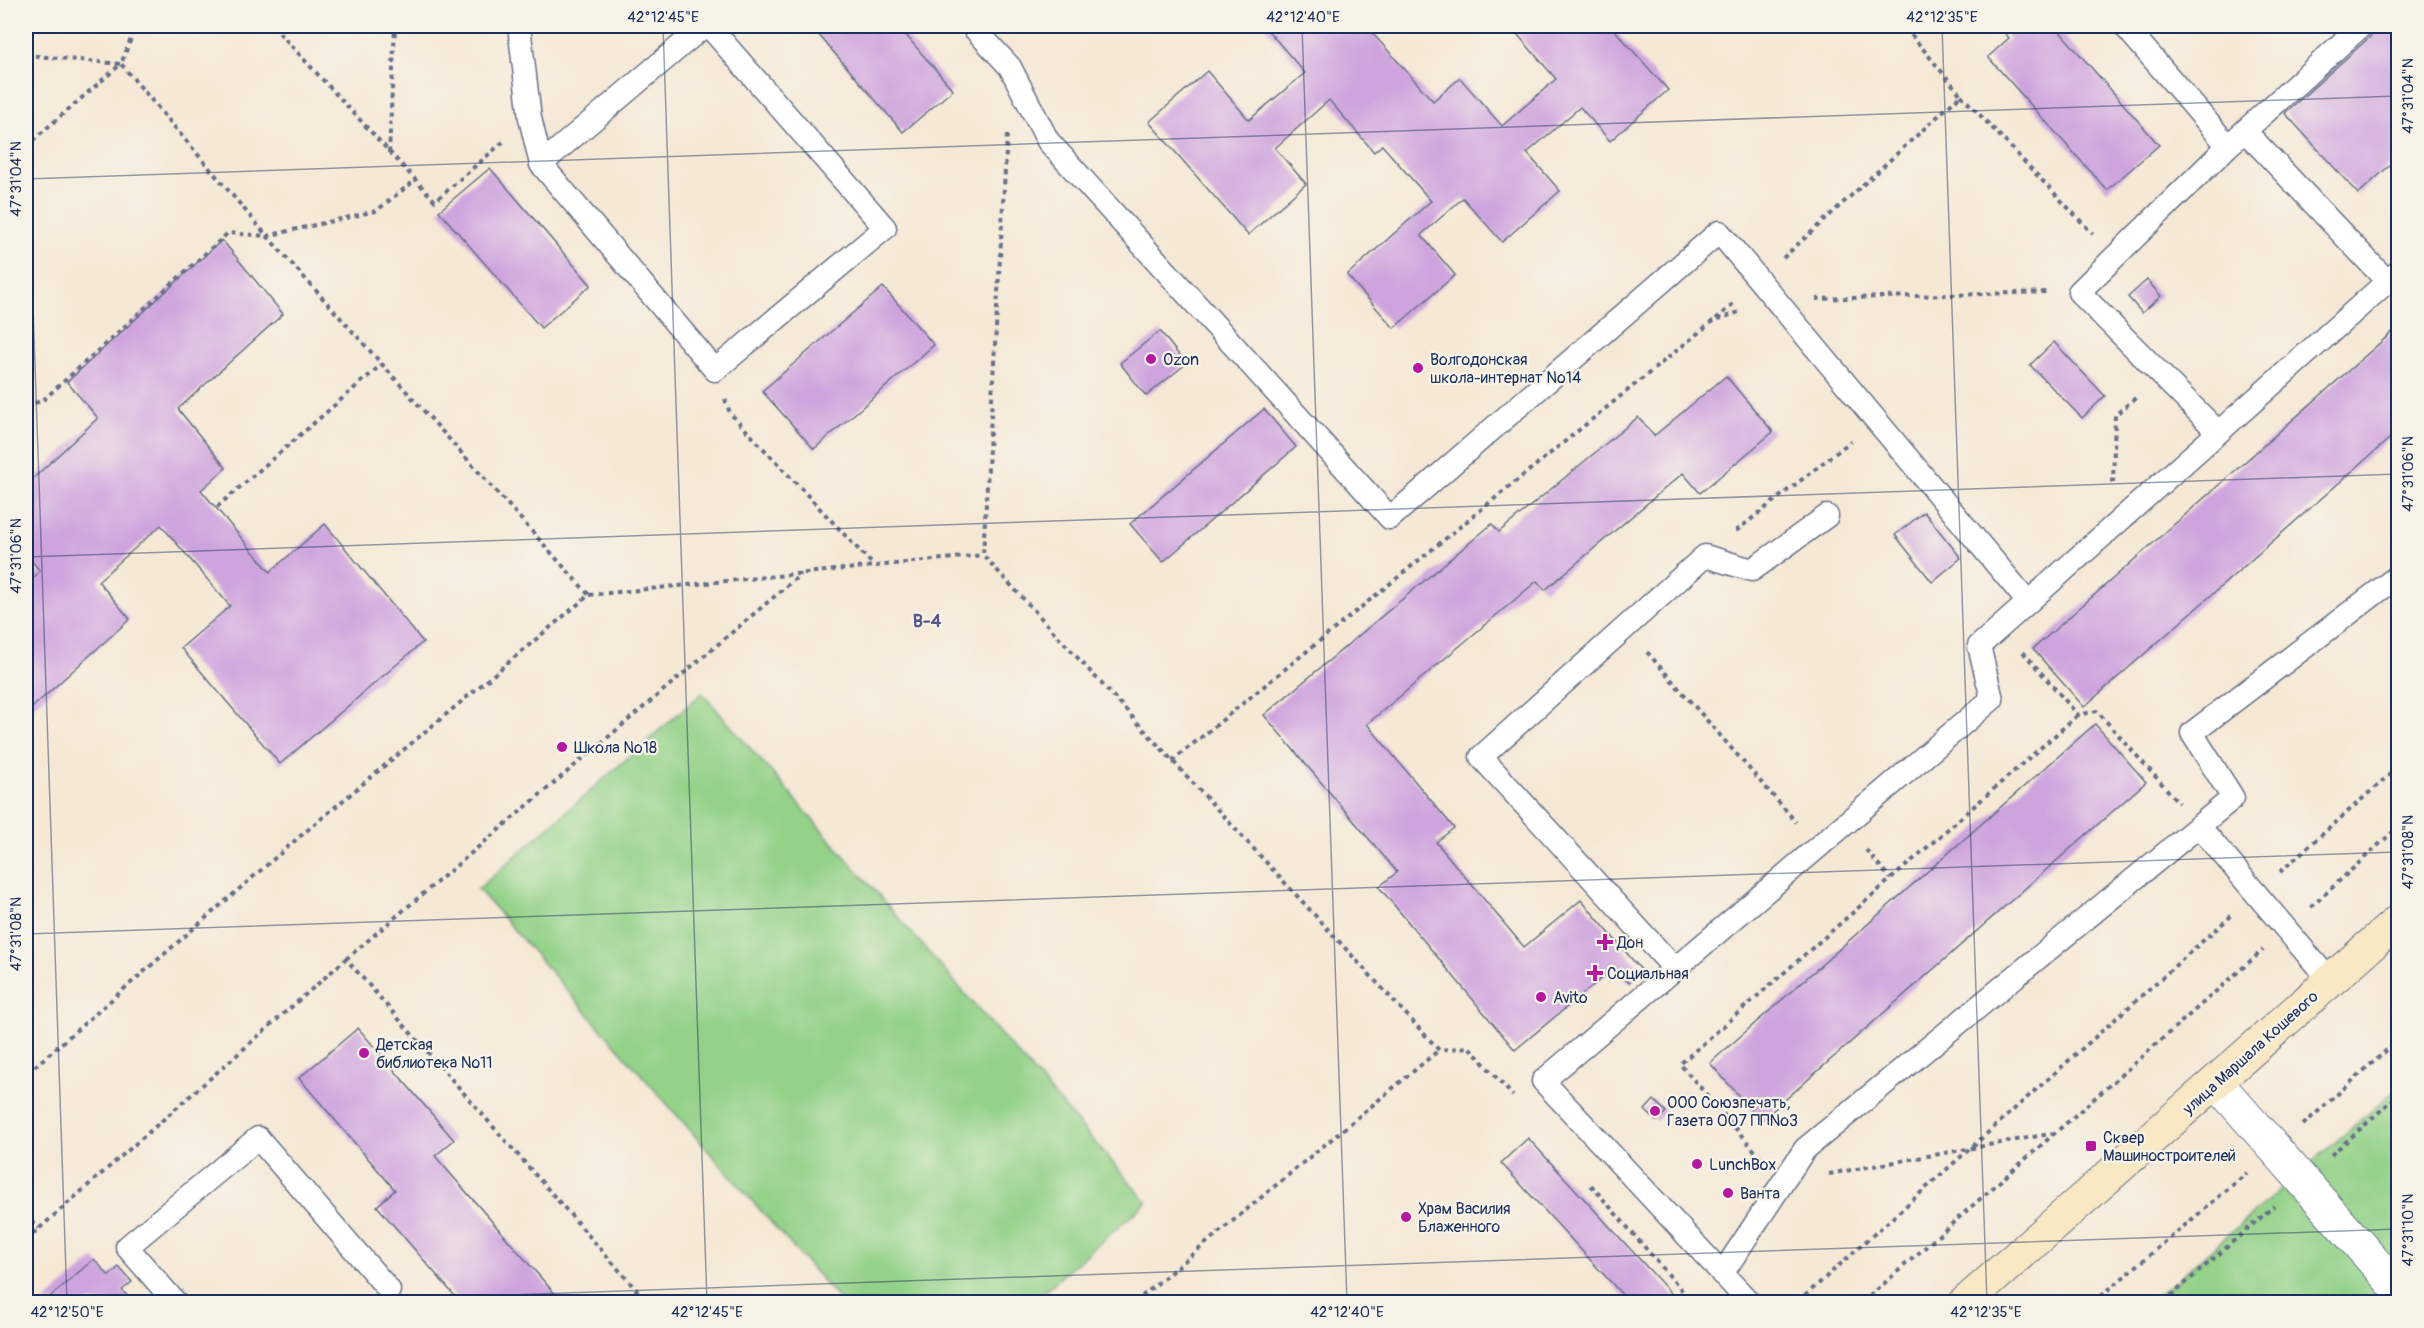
<svg xmlns="http://www.w3.org/2000/svg" width="2424" height="1328" font-family="Pangolin,sans-serif">
<rect width="100%" height="100%" fill="#f7f3e8"/>
<filter id="ink" filterUnits="userSpaceOnUse"><feTurbulence type="fractalNoise" baseFrequency=".0167" numOctaves="2"/><feDisplacementMap in="SourceGraphic" scale="12" xChannelSelector="R" yChannelSelector="G"/><feConvolveMatrix kernelMatrix="1 2 1 2 8 2 1 2 1" color-interpolation-filters="sRGB"/></filter>
<filter id="wash" filterUnits="userSpaceOnUse"><feTurbulence type="fractalNoise" baseFrequency=".008" numOctaves="4" result="noise"/><feDisplacementMap in="SourceGraphic" scale="24" xChannelSelector="R" yChannelSelector="G"/><feGaussianBlur stdDeviation="1.35" result="paint"/><feColorMatrix in="noise" values="0 0 0 0 0 0 0 0 0 0 0 0 0 0 0 0 0 1.4 0 .05"/><feComposite in="paint" operator="in"/></filter>
<g filter="url(#wash)">
<rect width="100%" height="100%" fill="#f5e8d5"/>
<!-- green -->
<g fill="#93d288" stroke="#578073" stroke-width="1.5">
<polygon points="702,693 1147,1202 1032,1302 841,1302 478,889"/>
<polygon points="2398,1088 2398,1302 2151,1302"/>
</g>
<g id="blocks">
<!-- building -->
<g fill="#cea4de">
<polygon points="811,26 898,26 953,90 903,132"/>
<polygon points="1264,26 1366,26 1433,101 1460,78 1502,126 1556,79 1511,27 1513,26 1611,26 1668,90 1610,141 1580,107 1527,153 1560,191 1502,242 1463,198 1421,235 1455,275 1394,328 1347,275 1431,201 1382,145 1374,152 1329,100 1275,148 1306,184 1248,235 1149,122 1207,71 1249,120 1305,73"/>
<polygon points="1998,26 2055,26 2159,145 2107,190 1988,57 2009,38"/>
<polygon points="2382,26 2394,26 2398,30 2398,158 2358,194 2285,113"/>
<polygon points="490,168 591,285 541,328 439,211"/>
<polygon points="222,240 283,314 178,409 226,468 201,490 270,572 325,524 423,642 280,764 181,648 230,606 161,525 98,581 130,619 26,713 26,585 40,571 26,554 26,485 98,418 67,382"/>
<polygon points="2147,280 2161,296 2142,313 2128,297"/>
<polygon points="883,287 934,345 814,449 762,391"/>
<polygon points="2398,327 2398,431 2084,707 2033,649"/>
<polygon points="1160,331 1186,364 1146,396 1120,363"/>
<polygon points="2054,342 2105,396 2082,418 2030,365"/>
<polygon points="1726,376 1773,432 1700,493 1683,473 1545,590 1537,581 1367,724 1454,828 1436,842 1524,947 1581,900 1643,972 1629,983 1615,967 1515,1050 1379,887 1397,872 1264,715 1492,524 1499,532 1638,417 1654,436"/>
<polygon points="1264,409 1296,447 1163,562 1130,524"/>
<polygon points="1924,512 1961,558 1932,582 1895,535"/>
<polygon points="2095,724 2146,782 1761,1121 1710,1063"/>
<polygon points="358,1028 454,1140 435,1156 562,1302 460,1302 377,1206 395,1190 299,1078"/>
<polygon points="1654,1100 1666,1112 1656,1121 1645,1110"/>
<polygon points="1528,1138 1679,1302 1629,1302 1501,1163"/>
<polygon points="94,1259 109,1276 119,1267 132,1282 122,1290 133,1302 44,1302"/>
</g>
</g>
</g>
<g filter="url(#ink)">
<use href="#blocks" fill-opacity="0" stroke="#677088" stroke-width="1.5"/>
<g fill="none" stroke-linecap="round" stroke-linejoin="round">
<defs>
<g id="lane">
<polyline points="519,26 530,118 541,164 715,370 885,228 709,26"/>
<polyline points="972,26 1010,67 1048,141 1390,518 1719,232 2028,602"/>
<polyline points="2125,26 2228,146 2361,26"/>
<polyline points="2245,131 2388,282"/>
<polyline points="541,164 704,26"/>
<polyline points="2218,432 2079,292 2228,146"/>
<polyline points="2199,826 2330,981"/>
<polyline points="1675,969 1481,757 1705,556 1752,570 1827,516"/>
<polyline points="1722,1274 1805,1149 2233,798 2192,733 2398,576"/>
<polyline points="175,1302 127,1247 258,1138 389,1290"/>
<polyline points="1749,1302 1543,1081 1992,699 1979,646 2398,272"/>
</g>
<polyline id="street" points="2216,1082 2398,1289"/>
<polyline id="secondary" points="1966,1302 2398,921"/>
</defs>
<!-- lane casing -->
<use href="#lane" stroke="#677088" stroke-width="25"/>
<!-- street casing -->
<use href="#street" stroke="#677088" stroke-width="35"/>
<!-- secondary casing -->
<use href="#secondary" stroke="#677088" stroke-width="35"/>
<!-- path -->
<g stroke="#677088" stroke-width="4" stroke-dasharray="4.5 4.5" stroke-linecap="butt">
<polyline points="273,26 435,201 503,142"/>
<polyline points="26,55 121,64 136,26"/>
<polyline points="1961,95 2093,234"/>
<polyline points="1007,135 983,555 1439,1050 1469,1047 1513,1096"/>
<polyline points="26,146 121,64 267,236 589,595 298,838 26,1074"/>
<polyline points="389,153 395,26"/>
<polyline points="1783,258 1961,95 1904,26"/>
<polyline points="1816,299 2049,292"/>
<polyline points="1716,319 1735,302"/>
<polyline points="725,399 730,413 874,566"/>
<polyline points="26,405 42,401 228,233 267,236 376,211 414,181"/>
<polyline points="2113,483 2115,415 2138,396"/>
<polyline points="217,507 381,365"/>
<polyline points="1736,531 1851,441"/>
<polyline points="589,595 983,555"/>
<polyline points="1647,652 1796,822"/>
<polyline points="2023,652 2078,715 2097,711 2179,803"/>
<polyline points="1172,761 1713,321 1742,311"/>
<polyline points="1866,850 1891,879"/>
<polyline points="2280,872 2398,767"/>
<polyline points="2311,907 2398,827"/>
<polyline points="346,959 801,574"/>
<polyline points="2303,1125 2398,1040"/>
<polyline points="2331,1155 2398,1095"/>
<polyline points="1761,1158 1680,1064 2078,715"/>
<polyline points="1829,1174 2055,1133"/>
<polyline points="1591,1185 1692,1302"/>
<polyline points="26,1214 38,1229"/>
<polyline points="26,1240 346,959 647,1302"/>
<polyline points="1135,1302 1439,1050"/>
<polyline points="1798,1302 2232,915"/>
<polyline points="1863,1302 2263,950"/>
<polyline points="2094,1302 2247,1173"/>
<polyline points="2164,1302 2274,1206"/>
</g>
<!-- lane -->
<use href="#lane" stroke="#fff" stroke-width="22"/>
<!-- street -->
<use href="#street" stroke="#fff" stroke-width="33"/>
<!-- secondary -->
<use href="#secondary" stroke="#f8e8c3" stroke-width="33"/>
</g>
</g>
<!-- ticks -->
<path fill="none" stroke="#1b2f5e" stroke-width="1.5" stroke-opacity="0.45" d="M 663,26 L 707,1302M 1302,26 L 1347,1302M 1942,26 L 1987,1302M 26,101 L 67,1302M 26,179 L 2398,96M 26,557 L 2398,474M 26,934 L 2398,852M 304,1302 L 2398,1229"/>
<!-- markers -->
<g fill="#b5179e" stroke="#f7f3e8" stroke-width="2">
<circle cx="1151" cy="359" r="6"/>
<circle cx="1418" cy="368" r="6"/>
<circle cx="562" cy="747" r="6"/>
<path d="M1602 933h6v6h6v6h-6v6h-6v-6h-6v-6h6z"/>
<path d="M1592 964h6v6h6v6h-6v6h-6v-6h-6v-6h6z"/>
<circle cx="1541" cy="997" r="6"/>
<circle cx="364" cy="1053" r="6"/>
<circle cx="1655" cy="1111" r="6"/>
<rect x="2085" y="1140" width="12" height="12" rx="3"/>
<circle cx="1697" cy="1164" r="6"/>
<circle cx="1728" cy="1193" r="6"/>
<circle cx="1406" cy="1217" r="6"/>
</g>
<g text-anchor="middle" stroke-width="4.5" stroke-linejoin="round" paint-order="stroke">
<!-- poi labels -->
<g font-size="16" fill="#1b2f5e" stroke="#f7f3e8" text-anchor="start">
<text x="1163" y="365">Ozon</text>
<text x="1430" y="365">Волгодонская<tspan x="1430" dy="18">школа-интернат №14</tspan></text>
<text x="574" y="753">Школа №18</text>
<text x="1617" y="948">Дон</text>
<text x="1607" y="979">Социальная</text>
<text x="1553" y="1003">Avito</text>
<text x="376" y="1050">Детская<tspan x="376" dy="18">библиотека №11</tspan></text>
<text x="1667" y="1108">ООО Союзпечать,<tspan x="1667" dy="18">Газета 007 ПП№3</tspan></text>
<text x="2103" y="1143">Сквер<tspan x="2103" dy="18">Машиностроителей</tspan></text>
<text x="1709" y="1170">LunchBox</text>
<text x="1740" y="1199">Ванта</text>
<text x="1418" y="1214">Храм Василия<tspan x="1418" dy="18">Блаженного</tspan></text>
</g>
<!-- street labels -->
<g font-size="16" fill="#1b2f5e" stroke="#f7f3e8">
<text transform="translate(2250 1052) rotate(-42)" y="6">улица Маршала Кошевого</text>
</g>
<!-- neighbourhood labels -->
<g font-size="18" font-weight="bold" fill="#5a588b" stroke="#f7f3e8">
<text x="927" y="627">В-4</text>
</g>
</g>
<!-- margin -->
<rect width="2424" height="1328" fill="none" stroke="#f7f3e8" stroke-width="66"/>
<rect x="33" y="33" width="2358" height="1262" fill="none" stroke="#1b2f5e" stroke-width="2"/>
<g font-size="15" text-anchor="middle" fill="#1b2f5e">
<text x="663" y="22">42°12'45"E</text>
<text x="1303" y="22">42°12'40"E</text>
<text x="1942" y="22">42°12'35"E</text>
<text transform="translate(2408 96) rotate(-90)" y="5">47°31'04"N</text>
<text transform="translate(16 179) rotate(-90)" y="5">47°31'04"N</text>
<text transform="translate(2408 474) rotate(-90)" y="5">47°31'06"N</text>
<text transform="translate(16 556) rotate(-90)" y="5">47°31'06"N</text>
<text transform="translate(2408 852) rotate(-90)" y="5">47°31'08"N</text>
<text transform="translate(16 934) rotate(-90)" y="5">47°31'08"N</text>
<text transform="translate(2408 1230) rotate(-90)" y="5">47°31'10"N</text>
<text x="67" y="1317">42°12'50"E</text>
<text x="707" y="1317">42°12'45"E</text>
<text x="1347" y="1317">42°12'40"E</text>
<text x="1986" y="1317">42°12'35"E</text>
</g>
</svg>
